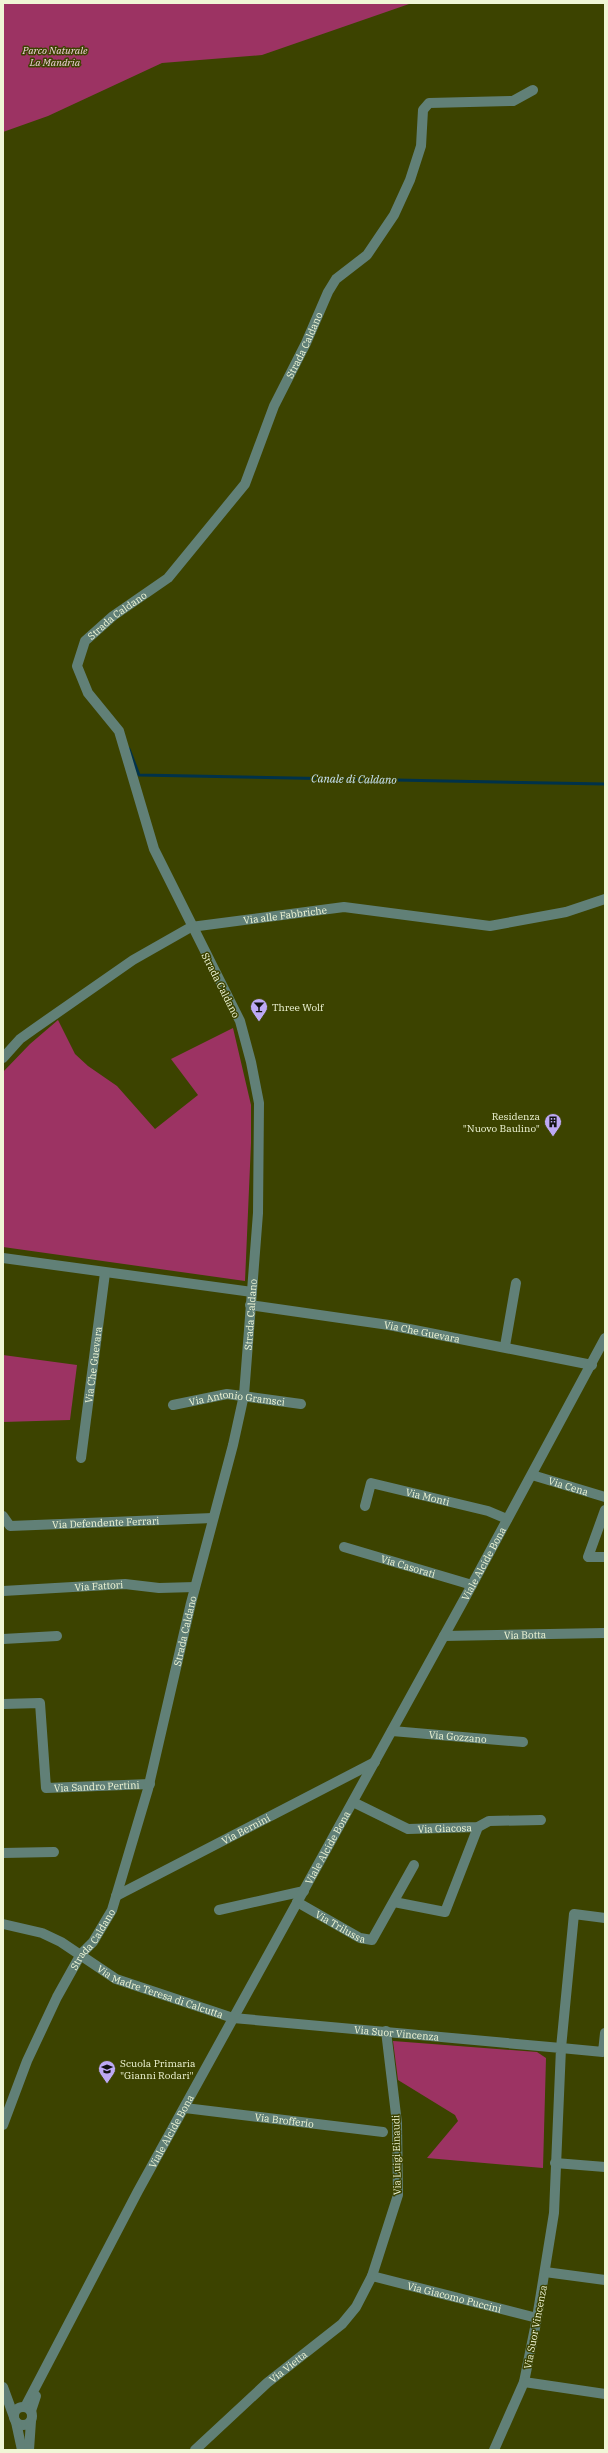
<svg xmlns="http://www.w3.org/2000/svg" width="608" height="2453" font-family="'IBM Plex Serif',serif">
<rect width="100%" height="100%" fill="#3c4300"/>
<!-- green -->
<g fill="#9c3363">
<polygon points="3,3 412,3 262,55 162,63 48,116 3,132"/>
<polygon points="58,1020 75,1054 88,1066 117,1086 155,1129 198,1095 171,1059 233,1028 251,1105 251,1143 245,1281 3,1247 3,1072 30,1044"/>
<polygon points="3,1355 77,1365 70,1420 3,1422"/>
<polygon points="393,2041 537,2052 546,2058 543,2168 427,2158 458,2121 455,2115 398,2080"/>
</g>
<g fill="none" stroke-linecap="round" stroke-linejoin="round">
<!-- stream -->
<polyline stroke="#00324a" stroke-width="3" points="129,749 139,775 605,784"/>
<!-- minor -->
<g stroke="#618077" stroke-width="10">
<path id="s1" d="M 3,1058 L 20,1039 L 34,1029 L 133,960 L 191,927 L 344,907 L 490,926 L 566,912 L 605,899"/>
<polyline points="3,1258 252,1292"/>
<path id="s2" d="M 250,1305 L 389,1325 L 592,1365"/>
<polyline points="505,1346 516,1283"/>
<path id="s3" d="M 173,1405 L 227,1394 L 301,1404"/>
<path id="s4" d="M 81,1458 L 105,1273"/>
<path id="s5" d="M 532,1475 L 605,1497"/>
<path id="s6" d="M 365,1506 L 371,1483 L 488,1511 L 507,1519"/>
<polyline points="605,1510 588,1557 605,1557"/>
<path id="s7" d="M 3,1516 L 10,1526 L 213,1518"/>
<path id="s8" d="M 344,1547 L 472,1585"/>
<path id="s9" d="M 3,1591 L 125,1584 L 159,1588 L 195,1587"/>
<path id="s10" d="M 444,1636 L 605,1633"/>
<polyline points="3,1639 57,1636"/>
<path id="s11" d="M 3,1704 L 40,1703 L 46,1788 L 150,1784"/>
<path id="s12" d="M 392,1731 L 523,1742"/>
<path id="s13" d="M 353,1802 L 408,1829 L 478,1827 L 489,1821 L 541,1820"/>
<polyline points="3,1853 54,1852"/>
<path id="s14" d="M 116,1896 L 375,1762"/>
<path id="s15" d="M 297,1902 L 360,1938 L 372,1940 L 414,1865"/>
<polyline points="394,1902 445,1912 478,1827"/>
<polyline points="219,1910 304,1891"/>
<polyline points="605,1918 574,1914 561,2048 603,2052 605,2033"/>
<path id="s16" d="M 3,1924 L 42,1933 L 61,1942 L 116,1979 L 233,2018 L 561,2048 L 554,2213 L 537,2318 L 524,2382 L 494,2450"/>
<path id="s17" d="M 185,2108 L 383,2132"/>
<path id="s18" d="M 3,2125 L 27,2061 L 57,1997 L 81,1954 L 93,1942 L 112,1910 L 148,1789 L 191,1603 L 233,1445 L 244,1395 L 258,1213 L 259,1103 L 251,1062 L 240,1021 L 154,849 L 119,731 L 88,693 L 77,666 L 85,641 L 113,616 L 168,578 L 245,484 L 274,406 L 306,343 L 328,292 L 336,279 L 367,255 L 394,215 L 410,180 L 421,146 L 423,110 L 429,103 L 513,101 L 533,90"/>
<polyline points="555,2163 605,2167"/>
<polyline points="545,2272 605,2280"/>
<path id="s19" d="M 372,2276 L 537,2318"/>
<polyline points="524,2382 605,2394"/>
<polyline points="3,2387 14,2417"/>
<circle cx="23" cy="2416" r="9"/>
<path id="s20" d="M 25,2407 L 138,2191 L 466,1596 L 605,1338"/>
<polyline points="31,2411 36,2396"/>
<polyline points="16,2422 22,2450"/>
<polyline points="29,2450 31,2421"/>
<path id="s21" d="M 195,2450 L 267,2383 L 342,2324 L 356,2307 L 372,2276 L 398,2195 L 397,2123 L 386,2031"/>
</g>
</g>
<!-- icons -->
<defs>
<symbol id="bar-pin" viewBox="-11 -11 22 30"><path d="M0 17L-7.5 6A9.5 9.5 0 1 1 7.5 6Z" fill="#bda9f5" stroke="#3c4300"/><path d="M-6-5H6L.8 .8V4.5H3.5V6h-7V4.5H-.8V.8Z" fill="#111"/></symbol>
<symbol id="building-pin" viewBox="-11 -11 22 30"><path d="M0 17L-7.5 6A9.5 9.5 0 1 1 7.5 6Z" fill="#bda9f5" stroke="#3c4300"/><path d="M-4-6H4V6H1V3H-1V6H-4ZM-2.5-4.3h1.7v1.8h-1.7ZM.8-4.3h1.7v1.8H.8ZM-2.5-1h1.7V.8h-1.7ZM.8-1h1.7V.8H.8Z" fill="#111"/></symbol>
<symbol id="school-pin" viewBox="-11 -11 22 30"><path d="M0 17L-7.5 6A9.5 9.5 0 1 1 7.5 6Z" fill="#bda9f5" stroke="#3c4300"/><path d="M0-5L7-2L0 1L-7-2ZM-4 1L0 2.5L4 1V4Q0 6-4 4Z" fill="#111"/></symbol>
</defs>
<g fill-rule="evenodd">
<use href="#bar-pin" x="249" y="997" width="20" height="27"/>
<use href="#building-pin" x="543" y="1112" width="20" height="27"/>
<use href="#school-pin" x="97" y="2059" width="20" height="27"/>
</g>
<g text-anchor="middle" stroke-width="3" stroke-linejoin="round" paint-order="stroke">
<!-- park labels -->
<g font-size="10" font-style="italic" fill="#f5d5e0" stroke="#3c4300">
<text x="55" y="54">Parco Naturale<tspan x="55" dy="12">La Mandria</tspan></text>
</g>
<!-- street labels -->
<g font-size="10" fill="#f0f6d6" stroke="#3c4300">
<text dy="4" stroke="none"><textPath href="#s18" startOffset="1948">Strada Caldano</textPath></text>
<text dy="4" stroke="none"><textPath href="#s18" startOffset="1612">Strada Caldano</textPath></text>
<text dy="4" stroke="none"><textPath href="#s1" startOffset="325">Via alle Fabbriche</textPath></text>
<text transform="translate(221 985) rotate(63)" y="4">Strada Caldano</text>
<text dy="4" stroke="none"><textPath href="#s18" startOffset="855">Strada Caldano</textPath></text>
<text dy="4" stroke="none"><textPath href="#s2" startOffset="174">Via Che Guevara</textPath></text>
<text dy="4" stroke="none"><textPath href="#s4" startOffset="94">Via Che Guevara</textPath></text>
<text dy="4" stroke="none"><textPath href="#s3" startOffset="65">Via Antonio Gramsci</textPath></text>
<text dy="4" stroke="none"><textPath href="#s5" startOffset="38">Via Cena</textPath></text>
<text dy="4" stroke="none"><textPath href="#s6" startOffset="82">Via Monti</textPath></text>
<text dy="4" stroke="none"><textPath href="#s7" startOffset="108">Via Defendente Ferrari</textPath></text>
<text dy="4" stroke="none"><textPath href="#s20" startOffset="960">Viale Alcide Bona</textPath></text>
<text dy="4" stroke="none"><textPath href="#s8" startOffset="67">Via Casorati</textPath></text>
<text dy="4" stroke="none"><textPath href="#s9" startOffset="96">Via Fattori</textPath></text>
<text dy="4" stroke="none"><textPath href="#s18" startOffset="531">Strada Caldano</textPath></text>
<text dy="4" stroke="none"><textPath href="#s10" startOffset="81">Via Botta</textPath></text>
<text dy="4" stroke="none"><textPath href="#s12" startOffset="66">Via Gozzano</textPath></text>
<text dy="4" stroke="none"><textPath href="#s11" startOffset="173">Via Sandro Pertini</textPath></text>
<text dy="4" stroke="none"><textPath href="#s13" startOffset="98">Via Giacosa</textPath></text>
<text dy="4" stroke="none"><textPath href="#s14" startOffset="146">Via Bernini</textPath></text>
<text dy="4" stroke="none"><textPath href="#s20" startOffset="636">Viale Alcide Bona</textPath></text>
<text dy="4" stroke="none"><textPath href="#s15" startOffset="50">Via Trilussa</textPath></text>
<text dy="4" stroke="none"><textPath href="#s18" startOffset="207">Strada Caldano</textPath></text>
<text dy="4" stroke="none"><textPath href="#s16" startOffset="173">Via Madre Teresa di Calcutta</textPath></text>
<text dy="4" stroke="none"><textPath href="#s16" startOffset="415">Via Suor Vincenza</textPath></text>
<text dy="4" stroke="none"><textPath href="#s17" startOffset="100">Via Brofferio</textPath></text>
<text dy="4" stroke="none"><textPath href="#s20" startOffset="312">Viale Alcide Bona</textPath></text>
<text transform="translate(396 2155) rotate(-91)" y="4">Via Luigi Einaudi</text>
<text dy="4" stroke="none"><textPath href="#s19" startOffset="85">Via Giacomo Puccini</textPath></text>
<text transform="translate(535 2327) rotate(-79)" y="4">Via Suor Vincenza</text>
<text dy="4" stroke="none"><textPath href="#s21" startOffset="125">Via Vietta</textPath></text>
</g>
<!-- poi labels -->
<g font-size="10" fill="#f0f6d6" stroke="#3c4300" text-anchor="start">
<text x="272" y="1011">Three Wolf</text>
<text x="540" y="1120" text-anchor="end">Residenza<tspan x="540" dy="12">"Nuovo Baulino"</tspan></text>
<text x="120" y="2067">Scuola Primaria<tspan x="120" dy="12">"Gianni Rodari"</tspan></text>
</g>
<!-- water labels -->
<g font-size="11" font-style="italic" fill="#cae6f9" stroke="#3c4300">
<text transform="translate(354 779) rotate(1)" y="4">Canale di Caldano</text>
</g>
</g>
<!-- border -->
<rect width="608" height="2453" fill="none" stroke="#f0f6d6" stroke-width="8"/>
</svg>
